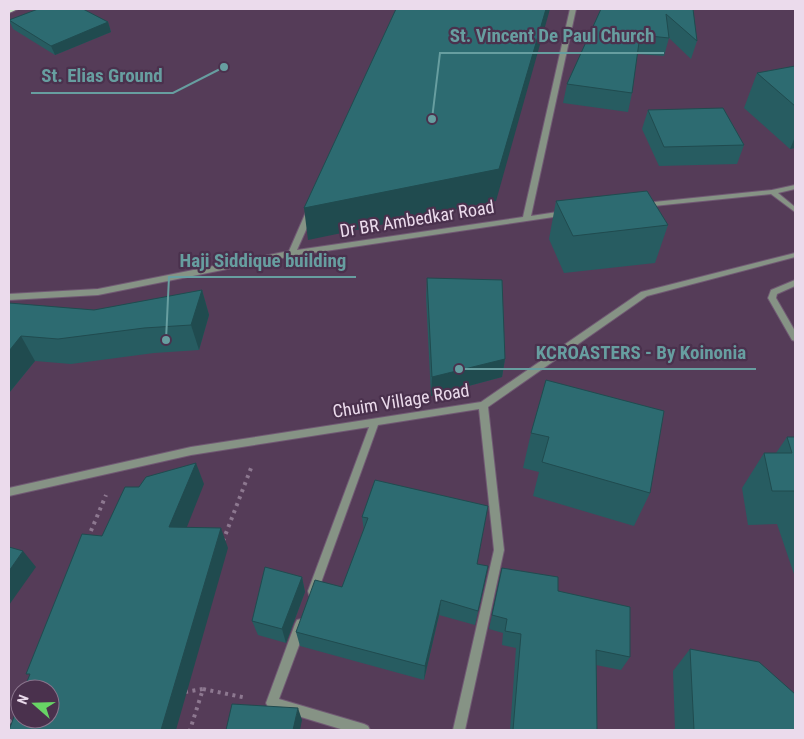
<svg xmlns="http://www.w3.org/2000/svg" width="804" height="739" font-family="'Roboto Condensed',sans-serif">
<rect width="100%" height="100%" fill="#553c58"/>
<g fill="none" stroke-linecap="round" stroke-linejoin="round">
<defs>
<g id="minor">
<polygon points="570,9 576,9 531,216 564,211 567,211 567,215 292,256 98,295 9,300 9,294 98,289 289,251 306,212 310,210 314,212 297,250 523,217"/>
<polygon points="795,185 795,189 778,193 795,207 795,212 771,194 644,207 640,205 644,203 772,190"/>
<polygon points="795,253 795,257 647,296 488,407 504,550 465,730 453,730 494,550 479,409 378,425 318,591 317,595 313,596 309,595 308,591 369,427 191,455 9,496 9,488 191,447 481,402 641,292"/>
<polygon points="795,280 795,286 777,294 776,298 795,331 795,341 792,340 768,298 771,290"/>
<polygon points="301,619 305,620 307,624 279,699 364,724 368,726 370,730 344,730 268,707 266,703 295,624 297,620"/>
</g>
<polygon id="major" points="9,9 18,9 9,13"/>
</defs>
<!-- minor casing -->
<use href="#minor" stroke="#705973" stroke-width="2"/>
<!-- major casing -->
<use href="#major" stroke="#705973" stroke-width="2"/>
<!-- path -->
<g stroke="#8d7890" stroke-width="4" stroke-dasharray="3 4.5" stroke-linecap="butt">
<polyline points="88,538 106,495"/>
<polyline points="223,541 251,468"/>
<polyline points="203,689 247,698"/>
<polyline points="185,692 203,689 190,730"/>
<polyline points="9,722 20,716"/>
</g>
<!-- minor -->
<use href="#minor" fill="#869385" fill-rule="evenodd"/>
<!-- major -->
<use href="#major" fill="#c4dfc2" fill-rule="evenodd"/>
</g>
<!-- wall -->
<g fill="#275c61">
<polygon points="601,9 693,9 697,41 691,59 669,38 664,56 637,54 632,93 628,112 563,103 567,84"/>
<polygon points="9,20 108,22 111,32 55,55 13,29"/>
<polygon points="795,66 795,148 790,149 744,108 757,73"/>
<polygon points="648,110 744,145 737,164 659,166 642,129"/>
<polygon points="556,201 668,225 655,263 564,273 549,239"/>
<polygon points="427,278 505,359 502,377 431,396 426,297"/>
<polygon points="202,290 209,315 199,350 154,353 71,364 35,361 9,393 9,303 94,310"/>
<polygon points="546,380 650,493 634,526 533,496 539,472 523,468 531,433"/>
<polygon points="787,437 795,437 795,577 777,524 748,525 742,488 764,453 776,453"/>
<polygon points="375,480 477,564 485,581 475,625 439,615 424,680 300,646 296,632 342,587 364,531 362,517"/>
<polygon points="502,568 558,591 630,657 621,670 596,665 597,730 510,730 516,648 502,645 503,633 489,629"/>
<polygon points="302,577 305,592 286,643 258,635 252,621"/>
<polygon points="690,649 795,730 675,730 673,671"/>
</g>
<!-- shaded-wall -->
<g fill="#204b4f">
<polygon points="546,9 550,9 496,201 308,240 304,208"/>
<polygon points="108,22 111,32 55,55 51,46"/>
<polygon points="795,137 795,148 790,149"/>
<polygon points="202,290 209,315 199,350 191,325"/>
<polygon points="21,336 35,361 9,393 9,351"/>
<polygon points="505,359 502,377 431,396 432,377"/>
<polygon points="196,463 204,484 179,547 169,527"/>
<polygon points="221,528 228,548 176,730 161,730"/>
<polygon points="23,551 36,567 9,605 9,571"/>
<polygon points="302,577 305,592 286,643 282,629"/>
<polygon points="441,600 439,615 424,680 425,666"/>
<polygon points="298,708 302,720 300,730 293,730"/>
</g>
<!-- building -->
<g fill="#2d6b71" stroke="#204b4f">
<polygon points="38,9 83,9 108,22 51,46 9,20"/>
<polygon points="396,9 546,9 499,169 304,208"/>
<polygon points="601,9 693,9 697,41 666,14 669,38 640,35 632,93 567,84"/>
<polygon points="795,66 795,106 757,73"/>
<polygon points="723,108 744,145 664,147 648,110"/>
<polygon points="647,191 668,225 573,236 556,201"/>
<polygon points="427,278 502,280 505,359 432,377"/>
<polygon points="202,290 191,325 144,328 58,339 21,336 9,351 9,303 94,310"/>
<polygon points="546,380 664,411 650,493 542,462 549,437 531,433"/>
<polygon points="787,437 795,437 795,491 772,491 764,453 792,453"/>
<polygon points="196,463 169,527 221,528 161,730 9,730 20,701 20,719 50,719 50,689 24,689 30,674 26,674 82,534 102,536 125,487 139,487 146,477"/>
<polygon points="375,480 488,506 477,564 488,566 478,611 441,600 425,666 296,632 315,580 342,587 368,518 362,517"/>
<polygon points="9,547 23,551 9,571"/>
<polygon points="265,567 302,577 282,629 252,621"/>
<polygon points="502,568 558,577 558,591 630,607 630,657 596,650 597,730 513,730 521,634 505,631 507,619 492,615"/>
<polygon points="690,649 759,662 795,694 795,730 694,730"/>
<polygon points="232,704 298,708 293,730 226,730"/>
</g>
<g text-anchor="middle" stroke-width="4.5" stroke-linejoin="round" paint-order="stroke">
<!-- street labels -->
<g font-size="18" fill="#ebdbec" stroke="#4a314d">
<text transform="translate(417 219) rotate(-9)" y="6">Dr BR Ambedkar Road</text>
<text transform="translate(401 401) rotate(-9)" y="6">Chuim Village Road</text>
</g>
</g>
<!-- callouts -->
<path fill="none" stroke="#679ea0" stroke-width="2" d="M432 119L440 53H664M224 67L173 93H31M166 340L169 277H356M459 369L526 369H756"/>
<g fill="#679ea0" stroke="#4a314d" stroke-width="2">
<circle cx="432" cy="119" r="5"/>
<circle cx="224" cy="67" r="5"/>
<circle cx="166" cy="340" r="5"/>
<circle cx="459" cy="369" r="5"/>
</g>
<g font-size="19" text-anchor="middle" font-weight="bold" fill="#679ea0" stroke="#4a314d" stroke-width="4.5" stroke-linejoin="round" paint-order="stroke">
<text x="552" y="42">St. Vincent De Paul Church</text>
<text x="102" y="82">St. Elias Ground</text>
<text x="263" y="267">Haji Siddique building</text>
<text x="641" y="359">KCROASTERS - By Koinonia</text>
</g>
<!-- border -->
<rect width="804" height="739" fill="none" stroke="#ebdbec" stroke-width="20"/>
<!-- north arrow -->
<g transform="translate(35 704) rotate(290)"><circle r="24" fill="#4a314d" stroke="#8a758d"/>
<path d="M0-4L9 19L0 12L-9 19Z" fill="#68d465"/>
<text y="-8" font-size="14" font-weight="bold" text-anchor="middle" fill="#ebdbec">N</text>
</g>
</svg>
